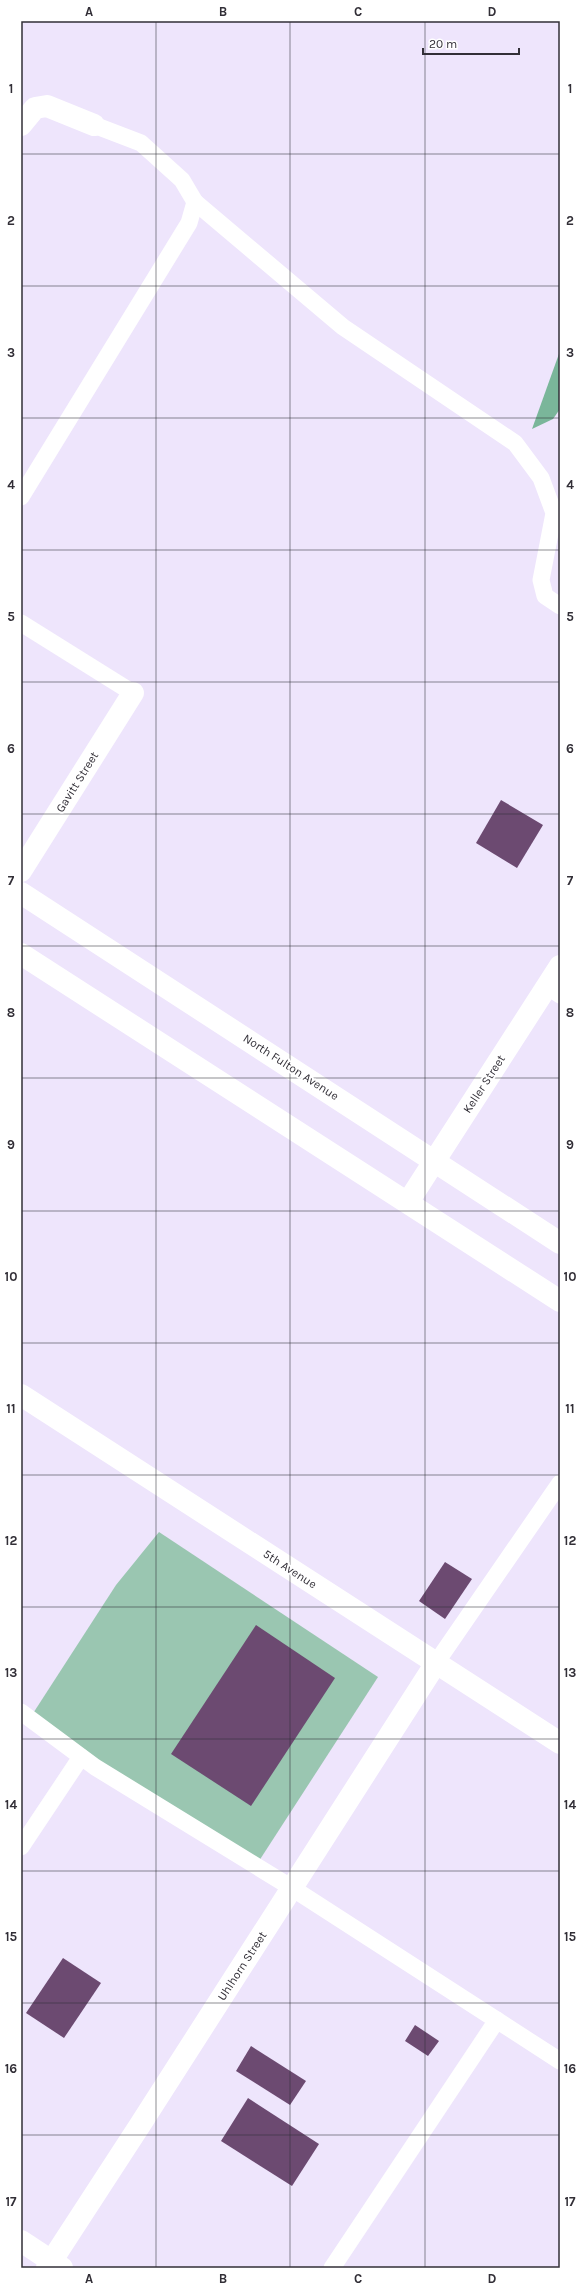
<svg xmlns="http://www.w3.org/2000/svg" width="581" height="2289" font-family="Karla,sans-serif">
<rect width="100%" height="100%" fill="#eee5fc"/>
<!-- green -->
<polygon fill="#9ac6b1" points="159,1532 378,1677 259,1861 30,1718 116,1585"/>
<!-- forest -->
<polygon fill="#7ab69a" points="560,351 560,409 553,419 532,429"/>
<!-- building -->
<g fill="#6c4a71">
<polygon points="501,800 543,825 517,868 476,843"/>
<polygon points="445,1562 472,1579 445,1619 419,1601"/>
<polygon points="256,1625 335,1678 251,1806 171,1754"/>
<polygon points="63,1958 101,1983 64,2038 26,2013"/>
<polygon points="415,2025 439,2041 428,2056 405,2041"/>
<polygon points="251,2046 306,2081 290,2105 236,2071"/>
<polygon points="248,2098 319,2144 292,2186 221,2141"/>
</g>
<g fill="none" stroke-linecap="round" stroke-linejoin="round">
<!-- lane -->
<g stroke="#fff" stroke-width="17">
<polyline points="195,202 343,327 515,443 541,478 554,513 541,580 545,596 560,606"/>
<polyline points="21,497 189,223 195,202 182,180 141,143 94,125"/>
<polyline points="21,623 133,693"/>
<polyline points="547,986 560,995"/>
<polyline points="436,1663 560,1483"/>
<polyline points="21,1712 95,1767 292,1888 560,2061"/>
<polyline points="21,1847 81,1757"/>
<polyline points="332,2268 497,2020"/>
</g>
<!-- street -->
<g stroke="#fff" stroke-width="22">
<polyline points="21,125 35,108 47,106 94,125"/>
<polyline points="21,871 133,693"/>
<polyline points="408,1202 560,966"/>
<polyline points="21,1395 560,1743"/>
<polyline points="21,2241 62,2268"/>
<polyline points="47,2268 140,2125 436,1663"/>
</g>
<!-- primary -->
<g stroke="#fff" stroke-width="22">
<polyline points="21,893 560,1243"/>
<polyline points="21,954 560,1301"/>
</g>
</g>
<!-- grid -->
<path fill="none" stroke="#322f37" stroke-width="1" stroke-opacity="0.55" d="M 156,21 L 156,2268M 290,21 L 290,2268M 425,21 L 425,2268M 21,154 L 560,154M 21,286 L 560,286M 21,418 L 560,418M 21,550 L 560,550M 21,682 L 560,682M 21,814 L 560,814M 21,946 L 560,946M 21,1078 L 560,1078M 21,1211 L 560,1211M 21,1343 L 560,1343M 21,1475 L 560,1475M 21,1607 L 560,1607M 21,1739 L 560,1739M 21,1871 L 560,1871M 21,2003 L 560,2003M 21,2135 L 560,2135"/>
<g text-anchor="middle" stroke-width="4" stroke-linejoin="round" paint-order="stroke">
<!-- street labels -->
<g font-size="12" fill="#322f37" stroke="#fff">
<text transform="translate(77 782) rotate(-58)" y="4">Gavitt Street</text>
<text transform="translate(291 1067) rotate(33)" y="4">North Fulton Avenue</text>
<text transform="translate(484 1084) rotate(-57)" y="4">Keller Street</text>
<text transform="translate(290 1569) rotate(33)" y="4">5th Avenue</text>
<text transform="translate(242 1966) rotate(-57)" y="4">Uhlhorn Street</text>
</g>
</g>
<!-- border -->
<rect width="581" height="2289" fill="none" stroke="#ffffff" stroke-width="44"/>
<!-- scale -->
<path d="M423 48v6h96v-6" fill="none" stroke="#322f37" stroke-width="2"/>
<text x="429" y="48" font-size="12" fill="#322f37" stroke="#ffffff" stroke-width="3" paint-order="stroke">20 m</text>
<rect x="22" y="22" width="537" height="2245" fill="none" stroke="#322f37" stroke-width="1.5"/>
<g font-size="13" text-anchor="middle" font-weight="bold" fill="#322f37">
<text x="89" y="16">A</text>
<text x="223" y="16">B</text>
<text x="358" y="16">C</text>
<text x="492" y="16">D</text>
<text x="11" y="93">1</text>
<text x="570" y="93">1</text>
<text x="11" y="225">2</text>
<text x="570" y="225">2</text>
<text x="11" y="357">3</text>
<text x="570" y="357">3</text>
<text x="11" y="489">4</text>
<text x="570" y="489">4</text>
<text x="11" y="621">5</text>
<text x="570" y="621">5</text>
<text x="11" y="753">6</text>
<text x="570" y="753">6</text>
<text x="11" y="885">7</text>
<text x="570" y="885">7</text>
<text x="11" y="1017">8</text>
<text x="570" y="1017">8</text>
<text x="11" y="1149">9</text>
<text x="570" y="1149">9</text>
<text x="11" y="1281">10</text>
<text x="570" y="1281">10</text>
<text x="11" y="1413">11</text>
<text x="570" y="1413">11</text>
<text x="11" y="1545">12</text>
<text x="570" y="1545">12</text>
<text x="11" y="1677">13</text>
<text x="570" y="1677">13</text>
<text x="11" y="1809">14</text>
<text x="570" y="1809">14</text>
<text x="11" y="1941">15</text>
<text x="570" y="1941">15</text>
<text x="11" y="2073">16</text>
<text x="570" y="2073">16</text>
<text x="11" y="2206">17</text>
<text x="570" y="2206">17</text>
<text x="89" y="2283">A</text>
<text x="223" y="2283">B</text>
<text x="358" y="2283">C</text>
<text x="492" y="2283">D</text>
</g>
</svg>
